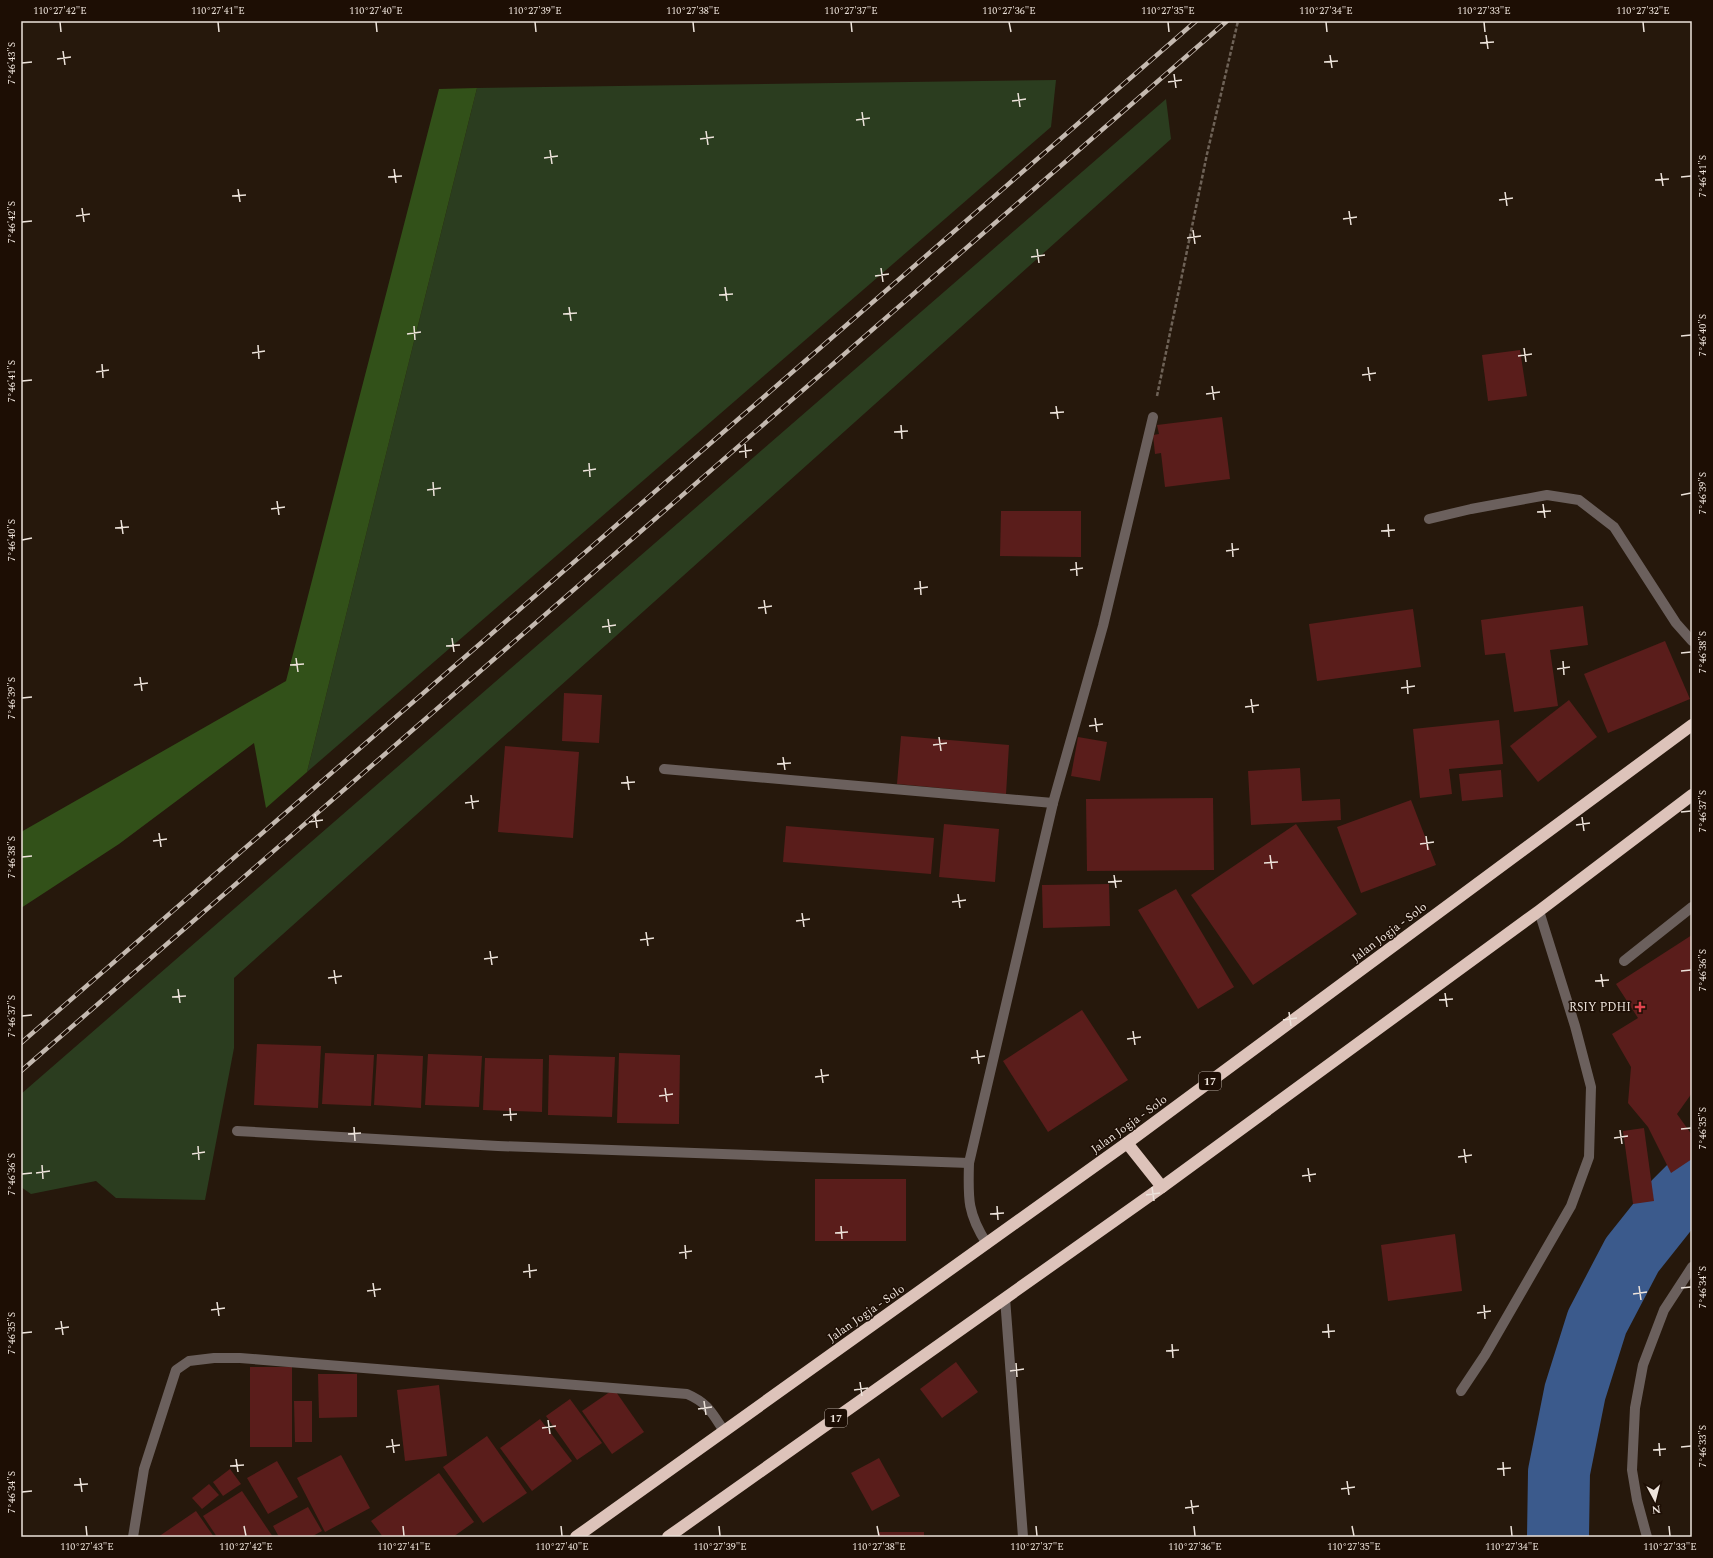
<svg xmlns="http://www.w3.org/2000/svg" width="1713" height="1558" font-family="Spectral,serif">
<rect width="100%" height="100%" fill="#26180c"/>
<!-- green -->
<g fill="#2b3d1f">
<polygon points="1056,80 1051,127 307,772 477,88"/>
<polygon points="1166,99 1171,139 234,978 234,1048 205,1200 116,1198 96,1181 31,1194 21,1187 21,1094"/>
</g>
<!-- forest -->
<polygon fill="#325119" points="477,88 307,772 266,808 254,743 119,844 21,908 21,832 286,681 439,89"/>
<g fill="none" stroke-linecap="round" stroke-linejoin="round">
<!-- river -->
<polyline stroke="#3b5a8c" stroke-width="62" points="1558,1537 1559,1472 1575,1392 1597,1322 1632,1255 1675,1201 1692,1184"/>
</g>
<!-- building -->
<g fill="#5a1d1b">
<polygon points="1520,350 1527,396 1488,401 1482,355"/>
<polygon points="1222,417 1230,479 1165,487 1161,453 1155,454 1153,435 1159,434 1157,425"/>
<polygon points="1001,511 1081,511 1081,557 1000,556"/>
<polygon points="1583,606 1588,645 1550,650 1558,706 1514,712 1505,653 1485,655 1481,620"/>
<polygon points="1413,609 1421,667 1317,681 1309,624"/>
<polygon points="1665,641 1690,699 1608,733 1584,674"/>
<polygon points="564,693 602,695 599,743 562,741"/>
<polygon points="1569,700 1597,737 1538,782 1510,746"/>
<polygon points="1499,720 1503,764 1449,769 1452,794 1420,798 1413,729"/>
<polygon points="901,736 1009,745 1006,794 897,784"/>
<polygon points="1078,737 1107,742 1100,781 1071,776"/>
<polygon points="505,746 579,752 573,838 498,832"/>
<polygon points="1300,768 1302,801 1340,799 1341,820 1251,825 1248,771"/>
<polygon points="1501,770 1503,797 1462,801 1459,774"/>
<polygon points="1213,798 1214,870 1087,871 1086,799"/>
<polygon points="1411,800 1436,865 1361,893 1337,827"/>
<polygon points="944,824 999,829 995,882 939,877"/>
<polygon points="1296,824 1357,914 1253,985 1191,895"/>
<polygon points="786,826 934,838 931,874 783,862"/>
<polygon points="1109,884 1110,926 1043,928 1042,885"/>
<polygon points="1176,889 1234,987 1198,1009 1138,910"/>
<polygon points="1692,935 1692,1093 1677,1114 1692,1135 1692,1159 1671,1173 1648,1127 1628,1103 1631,1067 1612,1034 1638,1018 1616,984"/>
<polygon points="1082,1010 1128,1080 1048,1132 1003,1061"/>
<polygon points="257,1044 321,1046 318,1108 254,1105"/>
<polygon points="325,1053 374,1055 371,1106 322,1104"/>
<polygon points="619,1053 680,1055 679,1124 617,1123"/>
<polygon points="377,1054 423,1056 421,1108 374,1105"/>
<polygon points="428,1054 482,1056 479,1107 425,1105"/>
<polygon points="549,1055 615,1057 612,1117 548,1115"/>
<polygon points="485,1058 543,1059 542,1112 483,1110"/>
<polygon points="1644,1128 1654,1201 1633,1204 1623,1131"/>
<rect x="815" y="1179" width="91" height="62"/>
<polygon points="1455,1234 1462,1291 1388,1301 1381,1245"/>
<polygon points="956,1362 978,1392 942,1418 920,1389"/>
<rect x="250" y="1367" width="42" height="80"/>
<polygon points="318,1374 357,1374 357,1417 319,1418"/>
<polygon points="439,1385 447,1456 405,1461 397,1390"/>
<polygon points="614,1389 644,1432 612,1454 582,1411"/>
<polygon points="570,1399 602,1443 577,1460 546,1416"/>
<polygon points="294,1401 312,1401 312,1442 295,1442"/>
<polygon points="540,1419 572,1461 532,1491 500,1448"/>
<polygon points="487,1436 527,1493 483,1523 443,1467"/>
<polygon points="341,1455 370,1508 325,1532 297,1478"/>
<polygon points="879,1458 900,1496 872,1511 851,1473"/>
<polygon points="277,1461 298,1497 268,1514 247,1478"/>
<polygon points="230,1469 241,1484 223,1496 213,1482"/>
<polygon points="439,1473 474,1522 453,1537 383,1537 371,1521"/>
<polygon points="209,1484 219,1495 202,1509 192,1498"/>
<polygon points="242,1491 273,1537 217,1537 203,1516"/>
<polygon points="308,1507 322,1531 311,1537 279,1537 273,1526"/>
<polygon points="196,1511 214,1537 158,1537"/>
<rect x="879" y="1532" width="45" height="5"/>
</g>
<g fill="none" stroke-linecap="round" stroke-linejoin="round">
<!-- path -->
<polyline stroke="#6e6257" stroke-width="2.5" stroke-dasharray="4 2" stroke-linecap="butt" points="1157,396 1207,154 1238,21"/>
<!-- lane -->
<g stroke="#6b605d" stroke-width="10">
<polyline points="1429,519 1471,509 1547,495 1579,500 1614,527 1676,623 1692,641"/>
<polyline points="664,769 1053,803"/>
<polyline points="1624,961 1692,907"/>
<polyline points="1461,1391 1485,1355 1571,1206 1589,1157 1591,1087 1575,1026 1539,911"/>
<polyline points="1647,1537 1637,1500 1632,1470 1635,1408 1643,1365 1664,1310 1692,1267"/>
</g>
<!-- street -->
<g stroke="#6b605d" stroke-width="10">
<polyline points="237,1131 498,1146 969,1163"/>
<path d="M 987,1244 C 967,1213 968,1198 969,1163 L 1053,803 L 1103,626 L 1153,417"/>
<polyline points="1005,1298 1023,1537"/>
<path d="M 133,1537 L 144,1469 L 176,1370 L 189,1361 L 214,1358 L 240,1358 L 687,1394 C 708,1403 712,1413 724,1431"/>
</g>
<!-- highway -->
<g stroke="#ddc3ba" stroke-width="12">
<polyline points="1127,1143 1162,1187"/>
<polyline points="576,1537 1127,1143 1692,725"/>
<polyline points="668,1537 1162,1187 1539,911 1692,795"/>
</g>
<defs>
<g id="rail">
<polyline points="21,1043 1196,21"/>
<polyline points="21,1071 1227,21"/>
</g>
</defs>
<!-- rail casing -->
<use href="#rail" stroke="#c4b9b0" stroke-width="4.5"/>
<!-- rail -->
<use href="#rail" stroke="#1d0e04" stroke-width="3" stroke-dasharray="9" stroke-linecap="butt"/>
</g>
<!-- ticks -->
<path fill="none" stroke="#ede3db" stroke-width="1.5" d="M 60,22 L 61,32M 218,22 L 219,32M 376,22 L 377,32M 535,22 L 536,32M 693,22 L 694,32M 851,22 L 852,32M 1009,22 L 1011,32M 1168,22 L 1169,32M 1326,22 L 1327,32M 1484,22 L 1485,32M 1643,22 L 1644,32M 1486,35 L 1488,49M 1480,43 L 1494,42M 63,51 L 65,65M 1330,55 L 1332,68M 57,59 L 71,57M 1324,62 L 1338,61M 22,63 L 32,62M 1174,74 L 1176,88M 1168,82 L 1182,80M 1018,93 L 1020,107M 1012,101 L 1026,99M 862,112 L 864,126M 856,120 L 870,118M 706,131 L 708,145M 700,139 L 714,137M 550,150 L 552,164M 544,158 L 558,156M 394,169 L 396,183M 1661,173 L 1663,186M 388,177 L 402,176M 1681,177 L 1691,176M 1655,180 L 1669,179M 238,189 L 240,202M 1505,192 L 1507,206M 232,196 L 246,195M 1499,200 L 1513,198M 82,208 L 84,222M 1349,211 L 1351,225M 76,216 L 90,214M 1343,219 L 1357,217M 22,222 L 32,221M 1193,230 L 1195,244M 1187,238 L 1201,236M 1037,249 L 1039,263M 1031,257 L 1045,255M 881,268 L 883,282M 875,276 L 889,274M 725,287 L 727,301M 719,295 L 733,294M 569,307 L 571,321M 563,314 L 577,313M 414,326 L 415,340M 407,334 L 421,332M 1681,336 L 1691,335M 258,345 L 259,359M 1524,348 L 1526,362M 252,353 L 265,351M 1518,356 L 1532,354M 102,364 L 103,378M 1368,367 L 1370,381M 96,372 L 109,370M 1362,375 L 1376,373M 22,381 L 32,380M 1212,386 L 1214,400M 1206,394 L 1220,392M 1056,406 L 1058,419M 1050,413 L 1064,412M 901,425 L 902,439M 894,432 L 908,431M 745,444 L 746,458M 739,452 L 752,450M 589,463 L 590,477M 583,471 L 596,469M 433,482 L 434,496M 427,490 L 441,488M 1681,495 L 1691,493M 277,501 L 279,515M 1543,504 L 1545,518M 271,509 L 285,507M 1537,512 L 1551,511M 121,520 L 123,534M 1388,524 L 1389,537M 115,528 L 129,527M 1381,531 L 1395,530M 22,540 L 32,538M 1232,543 L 1233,557M 1226,551 L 1239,549M 1076,562 L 1077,576M 1070,570 L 1083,568M 920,581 L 921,595M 914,589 L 928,587M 764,600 L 766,614M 758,608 L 772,606M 608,619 L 610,633M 602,627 L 616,625M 452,638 L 454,652M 446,646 L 460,645M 1681,653 L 1691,652M 296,658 L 298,672M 1563,661 L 1564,675M 290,665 L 304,664M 1557,669 L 1570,667M 140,677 L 142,691M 1407,680 L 1408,694M 134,685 L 148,683M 1401,688 L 1415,686M 22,698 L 32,697M 1251,699 L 1253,713M 1245,707 L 1259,705M 1095,718 L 1097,732M 1089,726 L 1103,724M 939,737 L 941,751M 933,745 L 947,743M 783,757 L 785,770M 777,764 L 791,763M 627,776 L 629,790M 621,783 L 635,782M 471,795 L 473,809M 465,803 L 479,801M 1681,812 L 1691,811M 315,814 L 317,828M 1582,817 L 1584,831M 309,822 L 323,820M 1576,825 L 1590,823M 159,833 L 161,847M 1426,836 L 1428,850M 153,841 L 167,839M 1420,844 L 1434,842M 1270,855 L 1272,869M 22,857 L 32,856M 1264,863 L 1278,862M 1114,875 L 1116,888M 1108,882 L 1122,881M 958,894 L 960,908M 952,902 L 966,900M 802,913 L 804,927M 796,921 L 810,919M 646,932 L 648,946M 640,940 L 654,938M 490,951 L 492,965M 484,959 L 498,957M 334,970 L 336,984M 1681,971 L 1691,970M 1601,974 L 1603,987M 328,978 L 342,976M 1595,981 L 1609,980M 178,989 L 180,1003M 1445,993 L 1447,1007M 172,997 L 186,996M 1439,1000 L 1453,999M 1289,1012 L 1291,1026M 22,1016 L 32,1015M 1283,1020 L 1297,1018M 1133,1031 L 1135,1045M 1127,1039 L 1141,1037M 977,1050 L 979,1064M 971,1058 L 985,1056M 821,1069 L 823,1083M 815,1077 L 829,1075M 665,1088 L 667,1102M 659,1096 L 673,1094M 510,1108 L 511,1121M 503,1115 L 517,1114M 354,1127 L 355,1141M 1681,1129 L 1691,1128M 1620,1130 L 1622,1144M 348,1134 L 361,1133M 1614,1138 L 1628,1136M 198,1146 L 199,1160M 1464,1149 L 1466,1163M 192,1154 L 205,1152M 1458,1157 L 1472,1155M 42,1165 L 43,1179M 1308,1168 L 1310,1182M 36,1173 L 50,1171M 22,1174 L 32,1173M 1302,1176 L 1316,1174M 1152,1187 L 1154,1201M 1146,1195 L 1160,1193M 997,1206 L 998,1220M 990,1214 L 1004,1213M 841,1226 L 842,1239M 835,1233 L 848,1232M 685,1245 L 686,1259M 679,1253 L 692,1251M 529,1264 L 530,1278M 523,1272 L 537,1270M 373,1283 L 375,1297M 1639,1286 L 1641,1300M 1681,1288 L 1691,1287M 367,1291 L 381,1289M 1633,1294 L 1647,1292M 217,1302 L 219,1316M 1484,1305 L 1485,1319M 211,1310 L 225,1308M 1477,1313 L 1491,1311M 61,1321 L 63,1335M 1328,1324 L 1329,1338M 55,1329 L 69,1327M 1322,1332 L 1335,1331M 22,1333 L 32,1332M 1172,1344 L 1173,1358M 1166,1351 L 1179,1350M 1016,1363 L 1017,1377M 1010,1371 L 1024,1369M 860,1382 L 862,1396M 854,1390 L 868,1388M 704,1401 L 706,1415M 698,1409 L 712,1407M 548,1420 L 550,1434M 542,1428 L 556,1426M 392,1439 L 394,1453M 1659,1443 L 1660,1456M 386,1447 L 400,1445M 1681,1447 L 1691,1446M 1653,1450 L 1666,1449M 236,1459 L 238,1472M 1503,1462 L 1504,1476M 230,1466 L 244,1465M 1497,1469 L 1511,1468M 80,1478 L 82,1492M 1347,1481 L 1349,1495M 74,1485 L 88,1484M 1341,1489 L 1355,1487M 22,1492 L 32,1491M 1191,1500 L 1193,1514M 1185,1508 L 1199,1506M 86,1526 L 87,1536M 244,1526 L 246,1536M 403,1526 L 404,1536M 561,1526 L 562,1536M 719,1526 L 720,1536M 877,1526 L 879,1536M 1036,1526 L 1037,1536M 1194,1526 L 1195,1536M 1352,1526 L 1354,1536M 1511,1526 L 1512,1536M 1669,1526 L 1670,1536"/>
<!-- markers -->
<path fill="#e0444e" stroke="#1d0e04" stroke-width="1.5" d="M1638 1001h4v4h4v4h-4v4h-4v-4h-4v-4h4z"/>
<g text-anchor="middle" stroke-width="3" stroke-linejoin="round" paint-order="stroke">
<!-- shield labels -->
<g fill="#1d0e04" stroke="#afa39a" stroke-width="1">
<rect x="1199" y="1072" width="22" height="18" rx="3"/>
<rect x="825" y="1409" width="22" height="18" rx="3"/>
</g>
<g font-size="11" font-weight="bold" fill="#ede3db">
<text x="1210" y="1085">17</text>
<text x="836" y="1422">17</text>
</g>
<!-- street labels -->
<g font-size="12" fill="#ede3db" stroke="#1d0e04">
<text transform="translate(1389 932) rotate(-37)" y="4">Jalan Jogja - Solo</text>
<text transform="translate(1129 1124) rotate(-36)" y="4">Jalan Jogja - Solo</text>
<text transform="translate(866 1313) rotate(-35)" y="4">Jalan Jogja - Solo</text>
</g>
<!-- poi labels -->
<g font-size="12" fill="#ede3db" stroke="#1d0e04" text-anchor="end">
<text x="1631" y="1011">RSIY PDHI</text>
</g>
</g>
<!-- border -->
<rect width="1713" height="1558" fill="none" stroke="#1d0e04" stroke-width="44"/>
<!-- north arrow -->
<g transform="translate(1655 1500) rotate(173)" stroke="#1d0e04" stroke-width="3" paint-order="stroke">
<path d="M0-3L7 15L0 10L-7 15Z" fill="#ede3db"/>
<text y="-6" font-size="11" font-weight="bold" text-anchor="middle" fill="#ede3db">N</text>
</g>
<rect x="22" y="22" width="1669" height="1514" fill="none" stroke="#ede3db" stroke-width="1.5"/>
<g font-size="10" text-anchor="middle" fill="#ede3db">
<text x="60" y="14">110°27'42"E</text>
<text x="218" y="14">110°27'41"E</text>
<text x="376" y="14">110°27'40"E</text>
<text x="535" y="14">110°27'39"E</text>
<text x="693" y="14">110°27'38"E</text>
<text x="851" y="14">110°27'37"E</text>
<text x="1009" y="14">110°27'36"E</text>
<text x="1168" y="14">110°27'35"E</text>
<text x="1326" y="14">110°27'34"E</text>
<text x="1484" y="14">110°27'33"E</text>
<text x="1643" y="14">110°27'32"E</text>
<text transform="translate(11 63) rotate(-90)" y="4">7°46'43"S</text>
<text transform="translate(1702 176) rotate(-90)" y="4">7°46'41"S</text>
<text transform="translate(11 222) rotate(-90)" y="4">7°46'42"S</text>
<text transform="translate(1702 335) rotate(-90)" y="4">7°46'40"S</text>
<text transform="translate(11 381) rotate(-90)" y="4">7°46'41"S</text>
<text transform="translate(1702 493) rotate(-90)" y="4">7°46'39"S</text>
<text transform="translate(11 540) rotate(-90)" y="4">7°46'40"S</text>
<text transform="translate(1702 652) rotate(-90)" y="4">7°46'38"S</text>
<text transform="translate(11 698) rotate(-90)" y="4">7°46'39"S</text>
<text transform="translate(1702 811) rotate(-90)" y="4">7°46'37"S</text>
<text transform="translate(11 857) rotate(-90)" y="4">7°46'38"S</text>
<text transform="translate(1702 970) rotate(-90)" y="4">7°46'36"S</text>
<text transform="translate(11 1016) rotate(-90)" y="4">7°46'37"S</text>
<text transform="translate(1702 1128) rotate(-90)" y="4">7°46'35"S</text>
<text transform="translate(11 1174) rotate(-90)" y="4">7°46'36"S</text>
<text transform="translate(1702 1287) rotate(-90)" y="4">7°46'34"S</text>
<text transform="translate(11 1333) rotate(-90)" y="4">7°46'35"S</text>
<text transform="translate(1702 1446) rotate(-90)" y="4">7°46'33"S</text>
<text transform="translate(11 1492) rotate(-90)" y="4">7°46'34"S</text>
<text x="87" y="1550">110°27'43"E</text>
<text x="246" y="1550">110°27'42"E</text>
<text x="404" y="1550">110°27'41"E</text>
<text x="562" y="1550">110°27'40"E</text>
<text x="720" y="1550">110°27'39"E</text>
<text x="879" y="1550">110°27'38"E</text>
<text x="1037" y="1550">110°27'37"E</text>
<text x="1195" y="1550">110°27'36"E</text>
<text x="1354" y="1550">110°27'35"E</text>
<text x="1512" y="1550">110°27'34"E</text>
<text x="1670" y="1550">110°27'33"E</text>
</g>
</svg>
